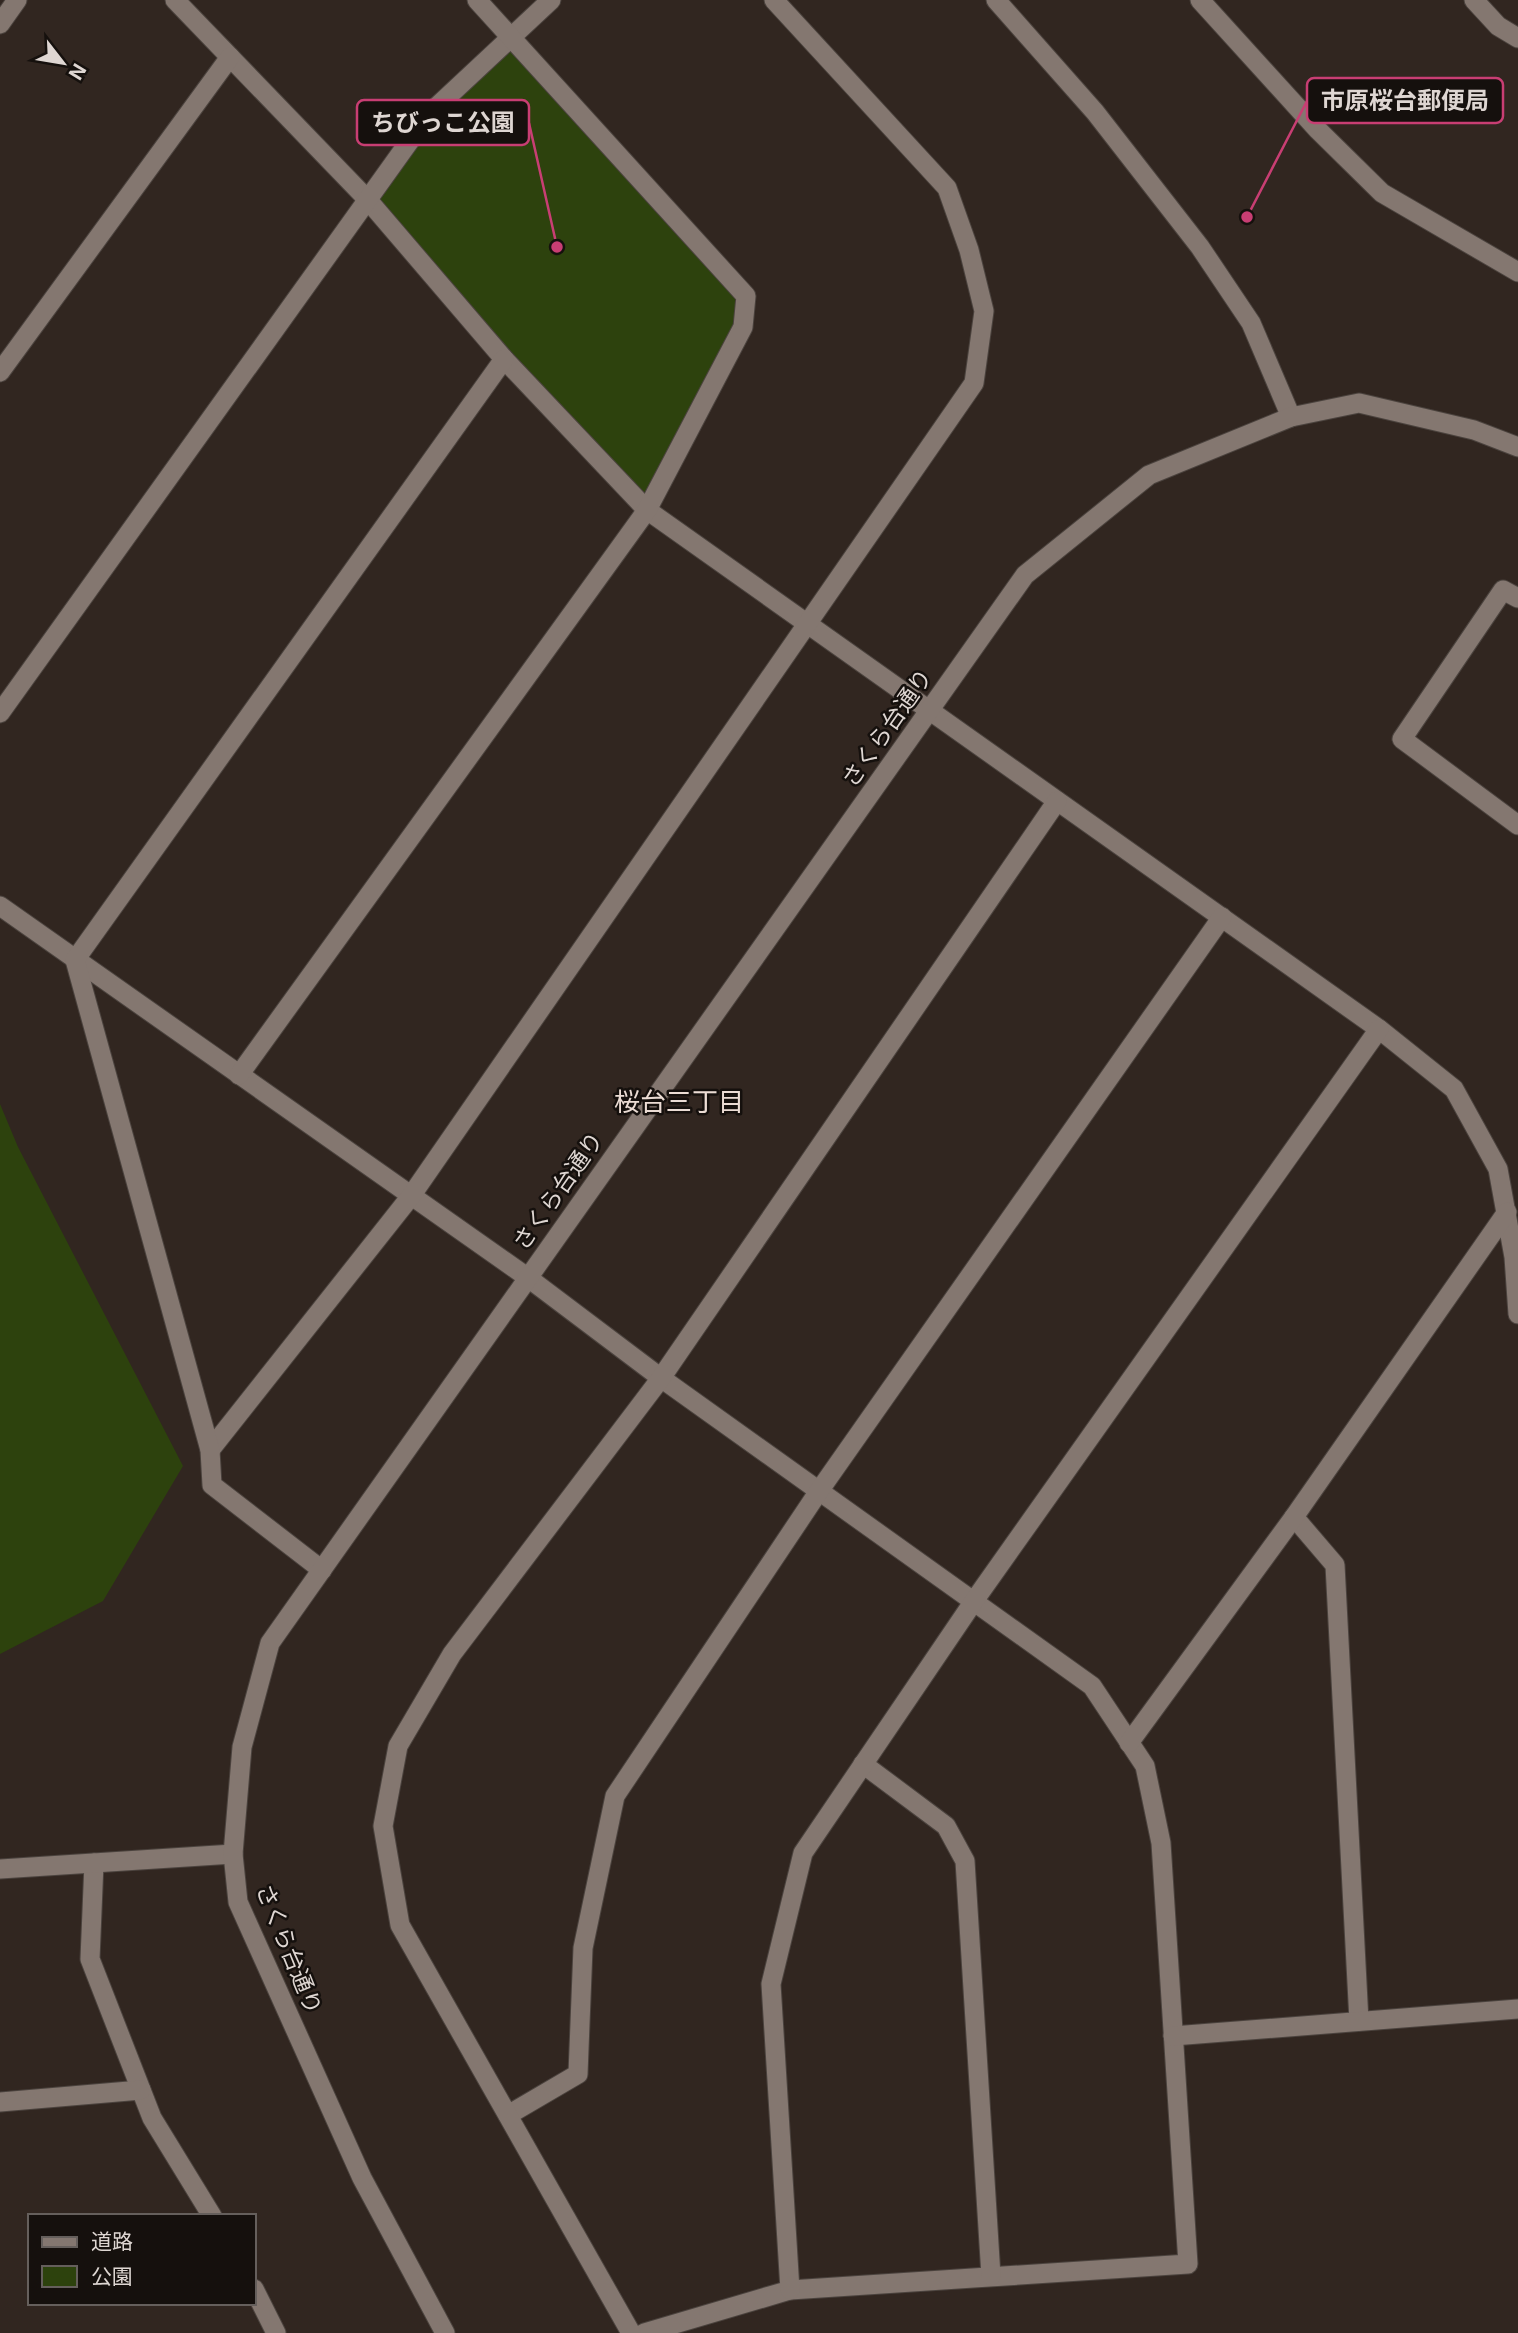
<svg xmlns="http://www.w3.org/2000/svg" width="1518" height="2333" font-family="Inter,'Noto Sans JP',sans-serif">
<rect width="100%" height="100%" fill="#312620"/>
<!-- green -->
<g fill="#2d420d">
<polygon points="510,36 746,296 726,364 647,510 367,199 429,114"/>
<polygon points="0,1104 18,1147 183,1466 103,1601 0,1654"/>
</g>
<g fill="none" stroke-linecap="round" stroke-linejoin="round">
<defs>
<g id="minor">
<polyline points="175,0 367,199 504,359 647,510 1379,1029 1454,1089 1498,1169 1514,1257 1518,1314"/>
<polyline points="1200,0 1318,130 1382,193 1518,272"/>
<polyline points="1474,0 1498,26 1518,38"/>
<polyline points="0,24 17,0"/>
<polyline points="0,372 230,57"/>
<polyline points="1518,598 1503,590 1402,739 1518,825"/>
<polyline points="0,713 429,114 551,0"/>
<polyline points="0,906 527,1277 661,1378 1092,1686 1145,1766 1161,1843 1188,2264 790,2290 644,2333"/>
<polyline points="239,1075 647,510 743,327 746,296 477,0"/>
<polyline points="210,1450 411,1196 974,383 984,311 969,250 947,188 774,0"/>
<polyline points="1294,1517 1335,1565 1359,2021"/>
<polyline points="322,1570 212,1485 210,1450 75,960 504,359"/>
<polyline points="1129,1743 1294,1517 1507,1212"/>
<polyline points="863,1764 946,1826 965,1861 991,2276"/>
<polyline points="94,1863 90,1959 152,2118 212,2216"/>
<polyline points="0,1869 233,1854"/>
<polyline points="1173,2036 1518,2009"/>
<polyline points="0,2102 141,2090"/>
<polyline points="508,2115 578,2074 583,1948 615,1796 819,1491 1222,917"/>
<polyline points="254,2289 276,2333"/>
<polyline points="790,2290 771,1984 803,1853 974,1601 1379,1029"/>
<polyline points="631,2333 400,1925 383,1826 398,1746 452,1654 661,1378 1057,801"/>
</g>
<g id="tertiary">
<polyline points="996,0 1095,112 1200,247 1251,323 1291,417"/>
<polyline points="445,2333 362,2178 238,1902 233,1854 242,1747 270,1643 1025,575 1149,475 1291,417 1359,403 1474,430 1518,447"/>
</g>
</defs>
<!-- minor casing -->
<use href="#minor" stroke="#4b433e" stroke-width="21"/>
<!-- tertiary casing -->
<use href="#tertiary" stroke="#4b433e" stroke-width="21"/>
<!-- minor -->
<use href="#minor" stroke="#847770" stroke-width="19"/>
<!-- tertiary -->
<use href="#tertiary" stroke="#847770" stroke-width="19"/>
</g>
<g text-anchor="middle" stroke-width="5" stroke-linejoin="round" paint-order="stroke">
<!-- street labels -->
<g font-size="23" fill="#ded6d2" stroke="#15100d">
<text transform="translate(887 728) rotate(-55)" y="8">さくら台通り</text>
<text transform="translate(558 1191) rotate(-55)" y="8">さくら台通り</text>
<text transform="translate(289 1949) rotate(68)" y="8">さくら台通り</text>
</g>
<!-- quarter labels -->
<g font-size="26" fill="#ebdcd4" stroke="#15100d">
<text x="679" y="1111">桜台三丁目</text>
</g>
</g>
<!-- callouts -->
<path fill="none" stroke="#c83e73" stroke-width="2.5" d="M1247 217L1307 101M557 247L529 123"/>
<g fill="#c83e73" stroke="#15100d" stroke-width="2.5">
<circle cx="1247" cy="217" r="7"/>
<circle cx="557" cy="247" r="7"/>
</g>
<g fill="#15100d" stroke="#c83e73" stroke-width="2.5">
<rect x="1307" y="78" width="196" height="45" rx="7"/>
<rect x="357" y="100" width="172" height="45" rx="7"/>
</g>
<g font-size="24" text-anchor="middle" font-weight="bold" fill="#ded6d2">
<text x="1405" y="109">市原桜台郵便局</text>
<text x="443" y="131">ちびっこ公園</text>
</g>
<!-- legend -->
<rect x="28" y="2214" width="228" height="91" fill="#15100d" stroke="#655f5c" stroke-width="2"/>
<rect x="42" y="2237" width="35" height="10" fill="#847770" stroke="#655f5c" stroke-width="2"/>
<text x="91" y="2249" font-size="21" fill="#ded6d2">道路</text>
<rect x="42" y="2266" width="35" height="21" fill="#2d420d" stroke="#655f5c" stroke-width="2"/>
<text x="91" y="2284" font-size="21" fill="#ded6d2">公園</text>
<!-- north arrow -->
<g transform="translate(63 63) rotate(121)" stroke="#15100d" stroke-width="5" paint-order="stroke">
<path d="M0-5L12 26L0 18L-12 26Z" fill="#ded6d2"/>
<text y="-10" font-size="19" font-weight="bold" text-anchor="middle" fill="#ded6d2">N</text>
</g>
</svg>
